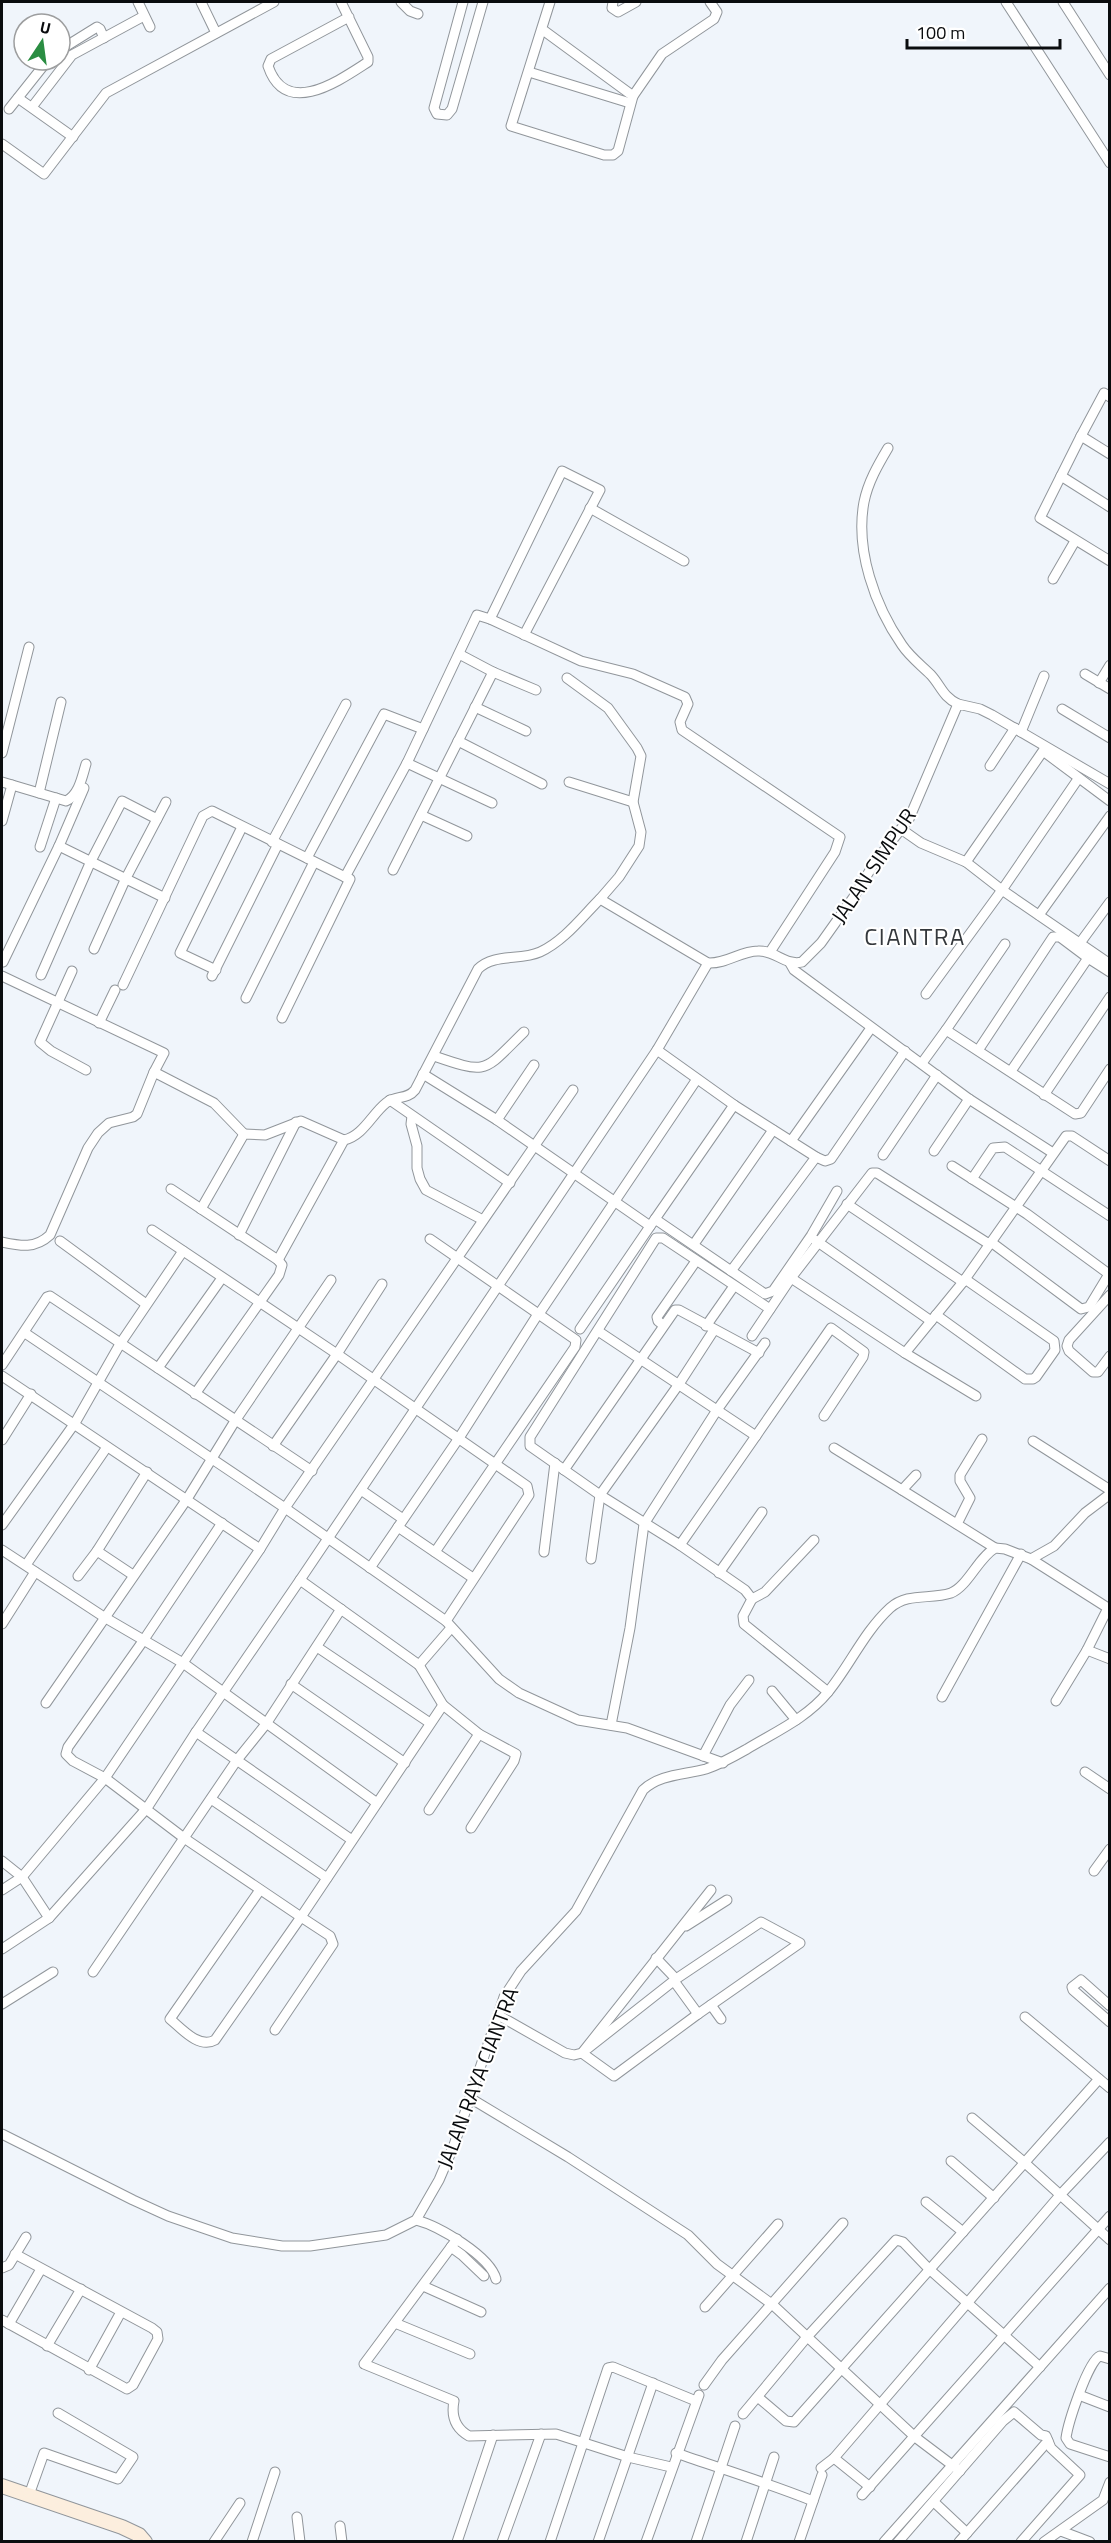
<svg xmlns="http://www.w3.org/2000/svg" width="1111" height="2543" font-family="'Titillium Web',sans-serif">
<rect width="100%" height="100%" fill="#f0f5fb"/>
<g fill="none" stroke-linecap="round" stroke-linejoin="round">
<defs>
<g id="street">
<polyline points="138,2 150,27"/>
<polyline points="201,2 216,33"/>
<path d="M 341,2 L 368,57 L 368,62 C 340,80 286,119 268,66 L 271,59 L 349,17"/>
<polyline points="401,2 410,11 418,14"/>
<polyline points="463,2 434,108 437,114 447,115 452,109 483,2"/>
<polyline points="613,2 612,8 618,12 636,2"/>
<polyline points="1006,2 1110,163"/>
<polyline points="1063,2 1110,75"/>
<polyline points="543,30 633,96 618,151 613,155 604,155 511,126 550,2"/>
<polyline points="60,50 97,27 100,29 104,38"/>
<polyline points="529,72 630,103"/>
<polyline points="633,96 662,54 714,19 717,12 710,2"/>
<polyline points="18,98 73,137"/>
<polyline points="32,107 72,55 144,16"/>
<polyline points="9,109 48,60"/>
<polyline points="2,144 44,174 106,93 274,2"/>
<polyline points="1110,397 1104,393 1081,436 1110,454"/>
<polyline points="1081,436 1040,518 1110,561"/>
<path d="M 888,448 C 878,465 868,482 864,502 C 855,550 875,606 902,645 C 910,657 921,665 931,675 C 941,686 943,697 958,704"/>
<polyline points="1061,476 1110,507"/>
<polyline points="590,508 684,561"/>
<polyline points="1053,579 1075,541"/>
<polyline points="490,619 562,471 600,490 524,635"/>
<polyline points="459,654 493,672 536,690"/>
<polyline points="1085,674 1110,689"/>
<polyline points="567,678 608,708 637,748 641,756 633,802 641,832 639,846 619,877 600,899"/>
<polyline points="1099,683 1110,665"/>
<polyline points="475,707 526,731"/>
<polyline points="1062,709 1110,738"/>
<polyline points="1021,732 1044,676"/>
<polyline points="458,741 542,784"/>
<polyline points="2,753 29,647"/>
<polyline points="407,763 492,803"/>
<polyline points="990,766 1015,728"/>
<path d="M 2,782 L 66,801 C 79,795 82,777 86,764"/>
<polyline points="569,782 633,802"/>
<polyline points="84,788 59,846 165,898"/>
<polyline points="39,793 61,702"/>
<polyline points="1110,801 1043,751 966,862 1002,890 1110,964"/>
<polyline points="421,815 467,836"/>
<polyline points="2,821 12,785"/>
<polyline points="901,829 921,843 966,862"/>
<polyline points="272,842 346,704"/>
<polyline points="40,847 56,798"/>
<polyline points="307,858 384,714 423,729"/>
<polyline points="393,870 493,672"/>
<polyline points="1039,915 1110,816"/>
<polyline points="1080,943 1110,902"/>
<polyline points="94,949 126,878 166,802"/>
<polyline points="3,962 59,846"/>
<polyline points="790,963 794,970 969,1099 1053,1153"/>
<polyline points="216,970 180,953 242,827"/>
<polyline points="72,971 40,1042 51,1051 86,1070"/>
<polyline points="41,975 91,861 122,801 157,819"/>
<polyline points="2,976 164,1053 154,1072"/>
<polyline points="212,976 278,844"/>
<polyline points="123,985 203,816 212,811 345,877 407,763 477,615 490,619 581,661 633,674 685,697 688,704 680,722 682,730 840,837 835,852 770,952"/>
<polyline points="926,994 1002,890 1078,779"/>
<polyline points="246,998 314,862"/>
<polyline points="282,1018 350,879 345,877"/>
<polyline points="99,1023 115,990"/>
<polyline points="946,1030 1005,944"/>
<polyline points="979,1049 1053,937 1060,937 1088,958"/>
<polyline points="657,1050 734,1105 816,1157 731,1271"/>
<path d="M 434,1056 C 489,1075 483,1072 524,1032"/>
<polyline points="922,1063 946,1030 1075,1114 1081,1113 1110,1069"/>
<polyline points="1011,1071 1088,958 1110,972"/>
<polyline points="423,1074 497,1120 650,1226"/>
<polyline points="1044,1095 1110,997"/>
<polyline points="390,1100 510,1183"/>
<polyline points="412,1116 411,1124 417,1146 417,1168 420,1179 426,1190 483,1220"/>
<polyline points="497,1120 534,1065"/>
<polyline points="791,1141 871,1028"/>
<polyline points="934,1151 969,1099"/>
<polyline points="883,1155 937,1075"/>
<polyline points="816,1157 825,1161 831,1159 905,1051"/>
<polyline points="952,1166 1027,1214 1109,1274 1089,1307 1081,1309 991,1242"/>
<polyline points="972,1179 993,1148 1005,1147 1110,1216"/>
<polyline points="171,1189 278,1260 282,1265 279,1275 195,1394"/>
<polyline points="847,1204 963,1282"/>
<polyline points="201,1209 244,1134 265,1135 301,1121 344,1140"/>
<polyline points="655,1219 734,1105"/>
<polyline points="152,1230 337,1354 527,1486 529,1495 446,1621"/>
<polyline points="239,1235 296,1122"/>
<polyline points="430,1239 576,1340 575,1347 435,1552"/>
<polyline points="815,1240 931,1321"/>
<polyline points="60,1241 146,1304"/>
<path d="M 2,1242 C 21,1246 35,1249 50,1235 L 88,1148 L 98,1133 L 109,1123 L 133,1117 L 137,1114 L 154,1072 L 214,1103 L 244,1134"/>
<polyline points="694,1244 773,1130"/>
<path d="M 278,1260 L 344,1140 C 363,1136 372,1114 386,1103 C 396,1095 407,1100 415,1090 L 478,969 C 494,953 520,961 540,952 C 564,941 582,917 600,899 L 708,963 C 727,964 740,951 758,951 C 775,950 785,966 802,962 L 821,943 L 853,898 L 875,862 L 909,819 L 958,704 L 980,709 L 992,715 L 1110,784"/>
<polyline points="791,1278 905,1353 976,1396"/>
<polyline points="1110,1295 1069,1340 1067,1346 1069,1351 1093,1372 1098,1372 1110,1356"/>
<polyline points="770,1309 663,1238 656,1238 530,1437 530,1446 600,1495 680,1545 831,1328 864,1352 863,1357 824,1416"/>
<polyline points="541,1311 697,1079"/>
<polyline points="936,1315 1025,1379 1033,1379 1036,1377 1055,1350 1054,1341 965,1279"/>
<polyline points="663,1325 658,1321 657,1317 696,1261"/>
<polyline points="706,1326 734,1286"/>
<polyline points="580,1329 655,1219 765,1294 773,1291 811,1236 837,1191"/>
<polyline points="598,1331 756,1436"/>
<polyline points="25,1333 285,1508 446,1621 499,1679 519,1693 578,1720 627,1728 723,1763"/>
<polyline points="752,1336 791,1278 872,1173 877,1173 989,1244"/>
<polyline points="905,1353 963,1282 1066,1136 1072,1136 1110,1161"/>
<polyline points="2,1365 47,1297 50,1296 312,1471"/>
<polyline points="158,1368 222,1278"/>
<polyline points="2,1376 260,1549"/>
<polyline points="2,1440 31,1394"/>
<polyline points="1033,1441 1110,1490"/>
<polyline points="273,1446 337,1354 382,1284"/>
<polyline points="834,1448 902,1490"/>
<polyline points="564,1470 675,1310 679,1310 759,1353"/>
<polyline points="916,1475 902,1490 995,1548"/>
<polyline points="361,1490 403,1519"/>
<polyline points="222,1523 143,1641 68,1747 66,1754 73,1761 105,1778 184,1838 301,1917 443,1705"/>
<polyline points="957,1524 970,1498 960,1481 960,1475 982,1439"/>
<polyline points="2,1525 75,1423 120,1344 183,1251"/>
<polyline points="398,1527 473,1578"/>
<polyline points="680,1545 745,1590 752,1599 743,1616 744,1624 828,1692"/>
<polyline points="2,1550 104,1617 183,1663 377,1803"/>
<polyline points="97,1551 133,1575"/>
<polyline points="544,1552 555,1463"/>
<polyline points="591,1559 600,1495 679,1384 714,1330"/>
<polyline points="1031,1559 1108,1608 1087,1650 1056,1701"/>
<polyline points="28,1562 107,1447"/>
<polyline points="370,1568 459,1438 538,1314"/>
<polyline points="719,1573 762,1512"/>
<polyline points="78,1576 97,1551 147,1472"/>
<polyline points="300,1580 419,1665 443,1705 479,1734 516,1754 514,1761 471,1828"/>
<polyline points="752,1599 765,1592 814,1540"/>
<polyline points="2,1624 35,1572"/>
<polyline points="317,1647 430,1723"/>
<polyline points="1087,1650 1110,1659"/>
<polyline points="419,1665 451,1628"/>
<polyline points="291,1684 405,1763"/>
<polyline points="772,1691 796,1720"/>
<polyline points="942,1697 1021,1554"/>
<polyline points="46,1703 187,1499 235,1421 331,1280"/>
<polyline points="611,1725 630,1628 644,1524 717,1410 765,1343"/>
<polyline points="196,1732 352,1840"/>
<polyline points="703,1756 730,1705 749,1680"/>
<polyline points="1085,1772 1110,1789"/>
<polyline points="211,1799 327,1878"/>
<polyline points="429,1810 479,1734"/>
<polyline points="2,1861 22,1877 49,1918"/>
<polyline points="1094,1871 1110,1849"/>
<polyline points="2,1890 22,1877 105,1778 260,1549 285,1508 573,1090"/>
<path d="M 260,1890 L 170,2019 C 182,2029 199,2049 215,2040 L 301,1917 L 330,1936 L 333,1944 L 275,2030"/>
<polygon points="761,1922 800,1943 698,2014 614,2076 582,2053 676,1979"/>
<polyline points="686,1926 727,1900"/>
<polyline points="2,1949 49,1918 147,1808 196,1732 300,1580 657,1050 708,963"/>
<polyline points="656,1958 676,1979"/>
<polyline points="93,1972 237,1760 266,1724 341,1609"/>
<polyline points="674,1981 698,2014"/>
<polyline points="2,2004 53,1972"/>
<polyline points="711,2005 721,2019"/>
<polyline points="1110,2006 1081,1980 1072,1987 1073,1990 1110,2022"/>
<polyline points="498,2015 565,2053 574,2055 582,2053 711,1890"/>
<polyline points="1025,2017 1110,2088"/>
<polyline points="470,2098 568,2157 688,2235 717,2264 773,2305 915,2437 960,2471"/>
<polyline points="972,2118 1025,2163 1110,2240"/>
<path d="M 2,2134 L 133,2200 L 168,2216 L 232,2238 L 282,2246 L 310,2246 L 386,2235 L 416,2220 L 439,2180 L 454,2145 L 504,1997 L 521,1971 L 576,1911 L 643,1790 C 660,1774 684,1775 706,1769 C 721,1764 733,1757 747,1749 C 775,1732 807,1718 828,1692 C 850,1665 864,1632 890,1608 C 908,1592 930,1600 951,1593 C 968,1586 978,1558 995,1548 L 1005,1549 L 1031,1559 L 1054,1546 L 1085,1513 L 1110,1494"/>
<polyline points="951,2161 994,2198"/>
<polyline points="926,2202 963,2232"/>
<path d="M 416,2220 C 439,2226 490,2256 496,2279"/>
<path d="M 457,2239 L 364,2364 L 454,2401 C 451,2416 455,2428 469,2436 L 556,2434 L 628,2457 L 671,2467"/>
<polyline points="451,2247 462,2255 484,2276"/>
<polyline points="2,2268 9,2265 26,2237"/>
<polyline points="423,2286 481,2312"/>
<polyline points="705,2307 778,2224"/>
<polyline points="2,2320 127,2389 133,2385 158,2339 157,2332 152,2328 15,2254"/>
<polyline points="395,2323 470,2354"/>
<polyline points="9,2324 41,2269"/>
<polyline points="47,2346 81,2289"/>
<path d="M 1110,2359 L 1100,2356 C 1088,2361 1068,2423 1066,2438 L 1070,2444 L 1110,2457"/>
<polyline points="89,2370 121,2312"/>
<polyline points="704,2385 722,2360 843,2223"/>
<polyline points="1079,2395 1110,2407"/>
<polyline points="759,2398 786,2421 794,2422 1099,2079"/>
<polyline points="743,2414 807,2337 896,2240 903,2242 929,2269 1040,2367"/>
<path d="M 676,2453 C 722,2469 768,2483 813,2501"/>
<polyline points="834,2458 870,2487"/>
<polyline points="821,2468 834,2458 1061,2194 1110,2142"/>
<polyline points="29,2495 44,2453 118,2479 133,2457 58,2413"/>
<polyline points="862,2495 1110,2216"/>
<polyline points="934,2502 967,2533"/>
<polyline points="297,2517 300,2542"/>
<polyline points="340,2526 342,2542"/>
<polyline points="1061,2531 1090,2542"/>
<polyline points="214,2542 240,2503"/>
<polyline points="252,2542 275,2472"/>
<polyline points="457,2542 493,2435"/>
<polyline points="502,2542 541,2434"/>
<polyline points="550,2542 608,2368 613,2367 696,2401"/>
<polyline points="598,2542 653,2383"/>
<polyline points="646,2542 699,2395"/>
<polyline points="696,2542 735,2426"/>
<polyline points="746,2542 774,2457"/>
<polyline points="799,2542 822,2475"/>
<polyline points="884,2542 1110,2288"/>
<polyline points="898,2542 1003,2421 1014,2412 1041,2435 1046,2436 1051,2448 1080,2475 1021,2542"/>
<polyline points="959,2542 1048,2441"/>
<polyline points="1044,2542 1103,2500 1110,2482"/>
</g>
<polyline id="secondary" points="2,2486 122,2527 139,2535 145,2542"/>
</defs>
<!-- street casing -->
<use href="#street" stroke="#91969b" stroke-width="11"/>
<!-- secondary casing -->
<use href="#secondary" stroke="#91969b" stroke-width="16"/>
<!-- street -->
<use href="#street" stroke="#fff" stroke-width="9"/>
<!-- secondary -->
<use href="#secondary" stroke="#fceede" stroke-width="14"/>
</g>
<g text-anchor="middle" stroke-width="4.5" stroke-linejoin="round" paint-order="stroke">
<!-- street labels -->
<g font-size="21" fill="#0a0c0e" stroke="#fff">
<text transform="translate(874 866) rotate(-56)" y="7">JALAN SIMPUR</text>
<text transform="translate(478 2078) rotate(-69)" y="7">JALAN RAYA CIANTRA</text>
</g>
<!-- quarter labels -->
<g font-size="24" letter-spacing="1.5" fill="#34383c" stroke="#fff">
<text x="915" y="945">CIANTRA</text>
</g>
</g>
<!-- border -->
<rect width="1111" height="2543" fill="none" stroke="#0a0c0e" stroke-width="6"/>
<!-- north arrow -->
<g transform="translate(42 42) rotate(13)"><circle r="28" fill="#ffffff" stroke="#9d9e9f" stroke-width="1.5"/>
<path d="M0-4.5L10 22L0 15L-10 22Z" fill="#2a8d42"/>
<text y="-9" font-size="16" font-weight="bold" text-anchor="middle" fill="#0a0c0e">U</text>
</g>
<!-- scale -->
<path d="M907 39v9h153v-9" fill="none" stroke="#0a0c0e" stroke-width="3"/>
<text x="916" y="39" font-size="18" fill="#0a0c0e" stroke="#ffffff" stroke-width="4.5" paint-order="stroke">100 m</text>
</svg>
